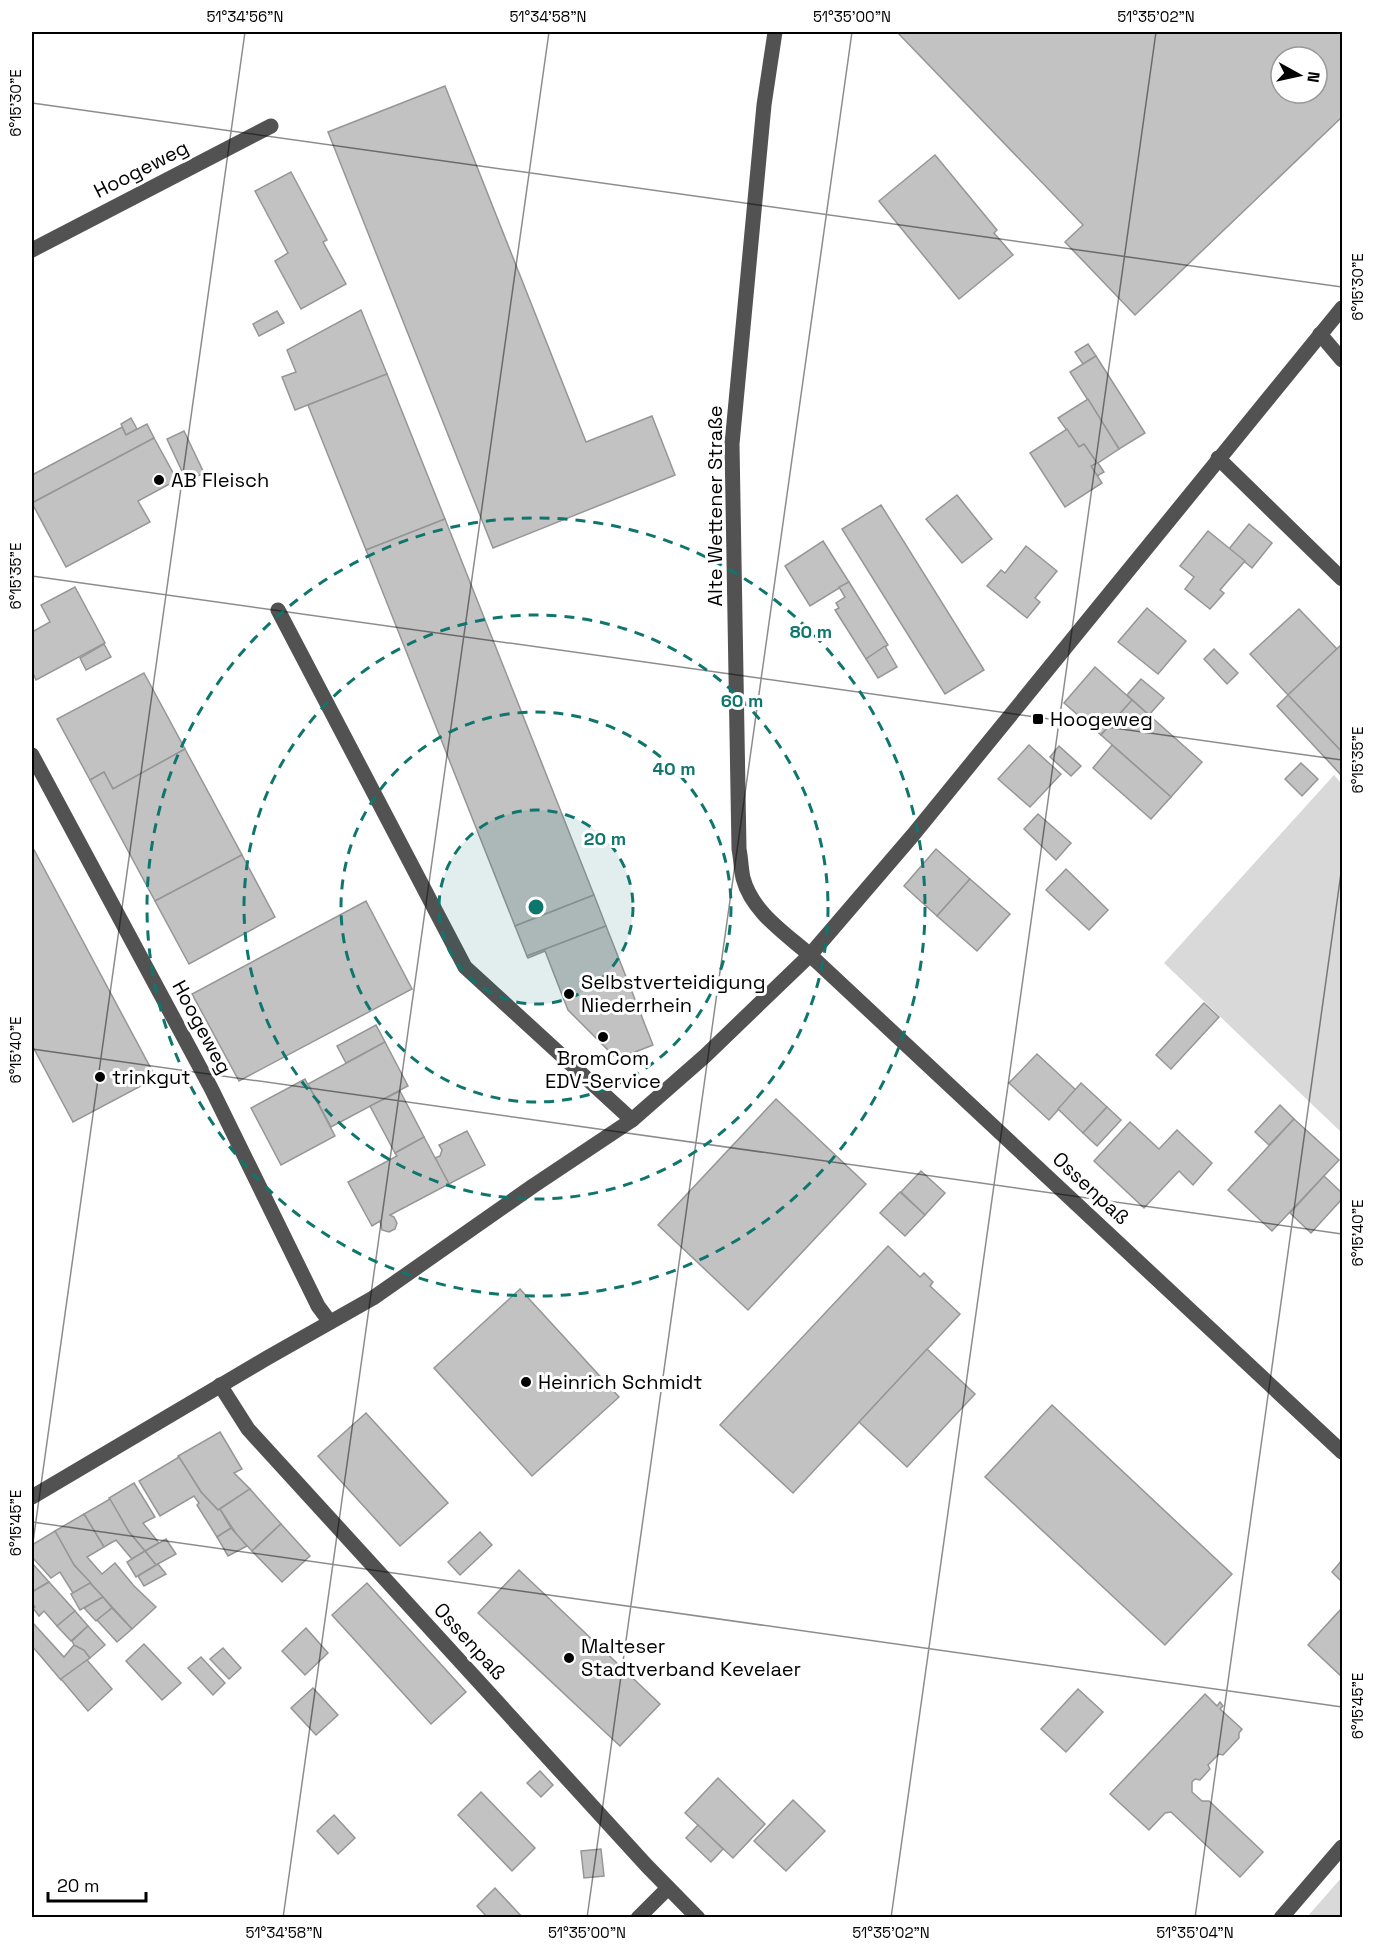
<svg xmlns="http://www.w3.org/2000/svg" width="1374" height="1949" font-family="'Space Grotesk',sans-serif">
<rect width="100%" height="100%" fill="#fff"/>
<!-- green -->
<g fill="#d9d9d9">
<polygon points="1334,775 1342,784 1342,1133 1164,963"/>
<polygon points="1342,1877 1342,1917 1307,1917"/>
</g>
<!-- building -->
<g fill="#c2c2c2" stroke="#969696" stroke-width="1.5" fill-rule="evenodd">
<path d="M 897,32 L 1342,32 L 1342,117 L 1135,315 L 1065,242 L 1083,225 ZM 1281,57 L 1317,57 L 1317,93 L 1281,93 Z"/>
<polygon points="445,86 586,442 652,416 675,475 493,548 328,132"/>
<polygon points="935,155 997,230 994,233 1013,255 959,299 879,201"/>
<polygon points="291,172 327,240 323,242 346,284 301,309 275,261 288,253 255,191"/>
<polygon points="361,310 387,374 295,410 282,377 296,372 287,350"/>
<polygon points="277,311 284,323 259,336 253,324"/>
<polygon points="1088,344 1096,356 1083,364 1075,352"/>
<polygon points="1096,356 1145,433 1119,449 1070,372"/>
<polygon points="387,374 445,519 366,550 308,405"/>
<polygon points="1088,399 1119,449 1098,463 1104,472 1097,476 1091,466 1097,463 1084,444 1079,447 1058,418"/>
<polygon points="131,418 137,429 126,435 121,424"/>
<polygon points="147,424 154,438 32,503 32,475 122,427 126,435"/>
<polygon points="1067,429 1079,447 1084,444 1097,463 1091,466 1102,483 1065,507 1030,453"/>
<polygon points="184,431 204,473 187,482 167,439"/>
<polygon points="154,438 177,480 138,501 150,522 66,567 32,503"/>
<polygon points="957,495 992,539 962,563 926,519"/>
<polygon points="881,505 984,670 945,694 842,529"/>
<polygon points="445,519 594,895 515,926 366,550"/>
<polygon points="1249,524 1272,543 1252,568 1229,549"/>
<polygon points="1208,531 1245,561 1220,590 1224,593 1210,609 1185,589 1194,577 1180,566"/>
<polygon points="823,541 849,582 810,606 785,566"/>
<polygon points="1026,546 1057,571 1035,598 1040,602 1027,618 987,586 1001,570 1005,573"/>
<polygon points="849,582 888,645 866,659 835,610 839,608 836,603 845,597 839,587"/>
<polygon points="75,587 105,643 36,680 32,671 32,632 50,622 41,605"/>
<polygon points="1147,608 1186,641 1158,674 1118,642"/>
<polygon points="1299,609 1337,649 1288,695 1250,654"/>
<polygon points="104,644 111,657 86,670 80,658"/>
<polygon points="1342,644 1342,752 1288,695"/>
<polygon points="885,646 897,667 878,678 866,659"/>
<polygon points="1214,649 1238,673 1227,684 1204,659"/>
<polygon points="1095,667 1132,700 1101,735 1064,703"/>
<polygon points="144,673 185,749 113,789 104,772 90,780 57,719"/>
<polygon points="1141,679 1164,698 1149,715 1127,695"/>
<polygon points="1288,695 1342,752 1342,776 1277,706"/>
<polygon points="1132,700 1202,762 1171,797 1101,735"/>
<polygon points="1029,745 1061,774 1030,807 998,779"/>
<polygon points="1112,745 1171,797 1151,819 1093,768"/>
<polygon points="1059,746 1081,766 1071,776 1050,757"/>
<polygon points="185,749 242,855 155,901 90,780 104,772 113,789"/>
<polygon points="1301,763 1318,779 1302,796 1285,779"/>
<polygon points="1038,814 1071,843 1056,860 1024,829"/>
<polygon points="32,846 156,1078 73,1122 32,1045"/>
<polygon points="936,849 970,879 937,916 904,886"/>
<polygon points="242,855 275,917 189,964 155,901"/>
<polygon points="1066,869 1108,910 1089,930 1046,890"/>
<polygon points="970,879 1010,914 977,951 937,916"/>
<polygon points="594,895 606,926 527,956 515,926"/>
<polygon points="366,901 412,989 239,1081 192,994"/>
<polygon points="606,926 653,1045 617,1059 568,1010 545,951 528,958 527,956"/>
<polygon points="1204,1003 1219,1017 1171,1069 1156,1055"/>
<polygon points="376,1025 385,1042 346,1063 337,1046"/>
<polygon points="385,1042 408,1086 331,1127 308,1084"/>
<polygon points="1037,1054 1076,1090 1049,1120 1009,1083"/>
<polygon points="305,1079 335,1136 281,1165 251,1108"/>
<polygon points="1081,1083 1107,1107 1083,1133 1058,1109"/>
<polygon points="400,1091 424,1137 395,1153 370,1106"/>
<polygon points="776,1099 866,1184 748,1310 658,1225"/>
<polygon points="1280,1105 1294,1119 1269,1145 1255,1132"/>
<polygon points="1107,1107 1121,1120 1097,1146 1083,1133"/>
<polygon points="1294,1119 1339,1160 1272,1231 1228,1190"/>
<polygon points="1130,1122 1159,1149 1177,1130 1212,1163 1193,1185 1179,1171 1144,1208 1094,1161"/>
<polygon points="467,1131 485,1165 449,1184 435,1158 440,1156 442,1150 439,1145"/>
<polygon points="424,1137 449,1184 390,1215 394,1217 397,1223 395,1229 389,1232 382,1230 380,1221 372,1226 348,1182 397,1156 395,1153"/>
<polygon points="921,1171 945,1193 925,1215 901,1192"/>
<polygon points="1324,1176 1342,1193 1342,1199 1311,1233 1290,1213"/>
<polygon points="900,1192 925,1215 905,1236 880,1213"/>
<polygon points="888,1246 920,1277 924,1273 933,1282 930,1286 960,1314 793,1493 720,1425"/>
<polygon points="520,1289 619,1397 532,1476 434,1368"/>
<polygon points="927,1349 975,1394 907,1467 859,1422"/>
<polygon points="1052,1405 1232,1574 1165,1645 985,1477"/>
<polygon points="366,1413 448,1503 400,1546 318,1456"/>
<polygon points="220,1432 242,1469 234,1473 250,1489 218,1510 201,1492 178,1456"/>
<polygon points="179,1457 201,1492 218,1510 220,1509 231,1528 217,1537 197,1505 199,1503 194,1496 160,1516 139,1481"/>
<polygon points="134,1483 155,1517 143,1523 159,1543 145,1551 129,1532 109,1498"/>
<polygon points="250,1489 281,1524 252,1551 237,1535 220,1509"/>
<polygon points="110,1499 129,1532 145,1551 132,1559 116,1540 104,1547 84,1514"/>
<polygon points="84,1514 104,1547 87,1557 102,1574 115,1563 134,1586 156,1607 132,1629 74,1565 55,1531"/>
<polygon points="281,1524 310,1556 282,1582 252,1551"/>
<polygon points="231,1528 247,1546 228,1556 217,1537"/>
<polygon points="55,1531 74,1565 91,1583 73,1593 60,1572 51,1578 32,1557 32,1545"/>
<polygon points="480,1532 492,1545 460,1575 448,1562"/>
<polygon points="166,1539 176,1554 156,1565 145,1551"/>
<polygon points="145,1551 156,1565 136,1577 127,1562"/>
<polygon points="1342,1560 1342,1582 1332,1572"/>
<polygon points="32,1563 49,1582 32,1592"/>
<polygon points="158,1564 166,1574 144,1586 138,1576"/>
<polygon points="519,1570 660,1704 620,1746 478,1613"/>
<polygon points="49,1582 75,1611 57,1626 44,1611 39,1616 33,1608 35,1607 32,1603 32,1592"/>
<polygon points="90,1583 103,1597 80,1610 71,1594"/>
<polygon points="367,1583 466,1692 431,1724 332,1615"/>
<polygon points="103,1597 112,1608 96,1621 84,1608"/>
<polygon points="112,1608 132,1629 117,1642 97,1620"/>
<polygon points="1342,1608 1342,1677 1308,1645"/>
<polygon points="75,1611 88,1626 71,1641 57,1626"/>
<polygon points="32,1622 64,1657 74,1645 84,1650 90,1658 61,1680 32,1646"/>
<polygon points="88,1626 105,1645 90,1658 84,1650 74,1645 72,1641"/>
<polygon points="306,1628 328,1653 305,1675 282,1651"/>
<polygon points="144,1644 181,1683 162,1700 126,1661"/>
<polygon points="223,1648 241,1668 229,1679 210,1659"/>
<polygon points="201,1657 225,1683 213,1695 188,1668"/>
<polygon points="87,1660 112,1689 88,1711 61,1679"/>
<polygon points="313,1688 338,1715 316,1735 291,1708"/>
<polygon points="1078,1689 1103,1712 1066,1752 1041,1729"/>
<polygon points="1205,1694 1217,1706 1220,1702 1223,1706 1220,1709 1242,1729 1239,1733 1239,1738 1223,1755 1219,1754 1208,1765 1210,1769 1200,1780 1195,1779 1192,1782 1192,1792 1202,1801 1209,1801 1263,1852 1240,1877 1171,1812 1165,1813 1149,1830 1110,1794"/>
<polygon points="540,1771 553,1785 541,1797 527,1783"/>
<polygon points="718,1778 765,1824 733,1858 685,1813"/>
<polygon points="481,1792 535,1848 512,1871 458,1815"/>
<polygon points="793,1800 825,1831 786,1871 754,1841"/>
<polygon points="334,1815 355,1838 338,1854 317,1831"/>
<polygon points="698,1825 723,1849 711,1862 686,1838"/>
<polygon points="601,1849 604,1876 584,1878 581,1851"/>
<polygon points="495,1888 523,1918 488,1918 477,1906"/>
</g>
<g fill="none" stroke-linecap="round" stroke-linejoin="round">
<!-- minor -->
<g stroke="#525252" stroke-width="15">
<path d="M 775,32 L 764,105 L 732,444 L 739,849 C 741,859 741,869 743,878 C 752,912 785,933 810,955 L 1342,1452"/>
<polyline points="32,250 271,126"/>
<polyline points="1320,334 1342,360"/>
<polyline points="1218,458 1342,579"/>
<polyline points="278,610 465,967 632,1120"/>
<polyline points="32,755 211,1088 318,1306 330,1322"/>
<polyline points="220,1385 248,1429 647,1866 698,1918"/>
<polyline points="32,1497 267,1358 373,1298 533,1186 632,1120 705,1056 810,955 913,835 1342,308"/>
<polyline points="638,1918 668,1888"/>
<polyline points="1281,1918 1342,1847"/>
</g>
</g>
<!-- ticks -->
<path fill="none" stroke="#000" stroke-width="1.5" stroke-opacity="0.45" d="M 32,103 L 1342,287M 32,576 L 1342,760M 32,1049 L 1342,1234M 32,1522 L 1342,1707M 32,1549 L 245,32M 283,1918 L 549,32M 587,1918 L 852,32M 891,1918 L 1156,32M 1195,1918 L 1342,866"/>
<!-- distance rings -->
<circle cx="536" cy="907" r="97" fill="#0f766e" fill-opacity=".12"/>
<g fill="none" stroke="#0f766e" stroke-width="3" stroke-dasharray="10 8">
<circle cx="536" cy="907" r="97"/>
<circle cx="536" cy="907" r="195"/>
<circle cx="536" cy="907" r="292"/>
<circle cx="536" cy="907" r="389"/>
</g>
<!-- markers -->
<g fill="#000" stroke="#fff" stroke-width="2">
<circle cx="159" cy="480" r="6"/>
<rect x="1032" y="713" width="12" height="12" rx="3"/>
<circle cx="569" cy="994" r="6"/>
<circle cx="603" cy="1037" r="6"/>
<circle cx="100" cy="1077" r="6"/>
<circle cx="526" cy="1382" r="6"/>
<circle cx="569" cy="1658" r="6"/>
</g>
<g text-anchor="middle" stroke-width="6" stroke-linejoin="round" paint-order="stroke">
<!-- street labels -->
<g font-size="20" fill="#000" stroke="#fff">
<text transform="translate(141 169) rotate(-27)" y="7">Hoogeweg</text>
<text transform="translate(715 506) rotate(-90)" y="7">Alte Wettener Straße</text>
<text transform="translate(202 1027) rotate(62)" y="7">Hoogeweg</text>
<text transform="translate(1091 1188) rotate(43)" y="7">Ossenpaß</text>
<text transform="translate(470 1641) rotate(48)" y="7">Ossenpaß</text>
</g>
<!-- poi labels -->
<g font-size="20" fill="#000" stroke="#fff" text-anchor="start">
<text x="171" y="487">AB Fleisch</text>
<text x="1050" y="726">Hoogeweg</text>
<text x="581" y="989">Selbstverteidigung<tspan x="581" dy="23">Niederrhein</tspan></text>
<text x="603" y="1065" text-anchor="middle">BromCom<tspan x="603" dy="23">EDV-Service</tspan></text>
<text x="112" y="1084">trinkgut</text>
<text x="538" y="1389">Heinrich Schmidt</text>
<text x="581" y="1653">Malteser<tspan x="581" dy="23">Stadtverband Kevelaer</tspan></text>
</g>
</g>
<circle cx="536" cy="907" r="9" fill="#0f766e" stroke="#fff" stroke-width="3"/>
<g font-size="18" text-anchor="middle" font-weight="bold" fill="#0f766e" stroke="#fff" stroke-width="6" stroke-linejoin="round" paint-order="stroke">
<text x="811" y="638">80 m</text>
<text x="742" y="707">60 m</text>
<text x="674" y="775">40 m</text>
<text x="605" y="845">20 m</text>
</g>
<!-- border -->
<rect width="1374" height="1949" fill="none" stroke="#ffffff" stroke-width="66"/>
<!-- north arrow -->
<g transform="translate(1299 75) rotate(98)"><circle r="28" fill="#ffffff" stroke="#999999" stroke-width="1.5"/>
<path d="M0-4.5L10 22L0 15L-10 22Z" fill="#000000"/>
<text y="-9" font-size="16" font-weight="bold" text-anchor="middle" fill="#000000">N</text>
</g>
<!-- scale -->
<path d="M48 1892v9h98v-9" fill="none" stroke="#000000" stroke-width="3"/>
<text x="57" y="1892" font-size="18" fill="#000000" stroke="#ffffff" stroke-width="4.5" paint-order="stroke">20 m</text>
<rect x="33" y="33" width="1308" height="1883" fill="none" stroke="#000" stroke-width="2"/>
<g font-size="15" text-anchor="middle" fill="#000">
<text x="245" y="22">51°34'56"N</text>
<text x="548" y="22">51°34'58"N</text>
<text x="852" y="22">51°35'00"N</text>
<text x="1156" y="22">51°35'02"N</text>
<text transform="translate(16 103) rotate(-90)" y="5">6°15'30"E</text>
<text transform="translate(1358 287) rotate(-90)" y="5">6°15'30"E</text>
<text transform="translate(16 576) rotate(-90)" y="5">6°15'35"E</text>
<text transform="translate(1358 760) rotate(-90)" y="5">6°15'35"E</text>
<text transform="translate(16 1050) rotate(-90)" y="5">6°15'40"E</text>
<text transform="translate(1358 1233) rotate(-90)" y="5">6°15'40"E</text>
<text transform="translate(16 1523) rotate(-90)" y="5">6°15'45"E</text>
<text transform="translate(1358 1706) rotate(-90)" y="5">6°15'45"E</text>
<text x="284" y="1938">51°34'58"N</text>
<text x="587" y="1938">51°35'00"N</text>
<text x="891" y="1938">51°35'02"N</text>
<text x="1195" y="1938">51°35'04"N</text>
</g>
</svg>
